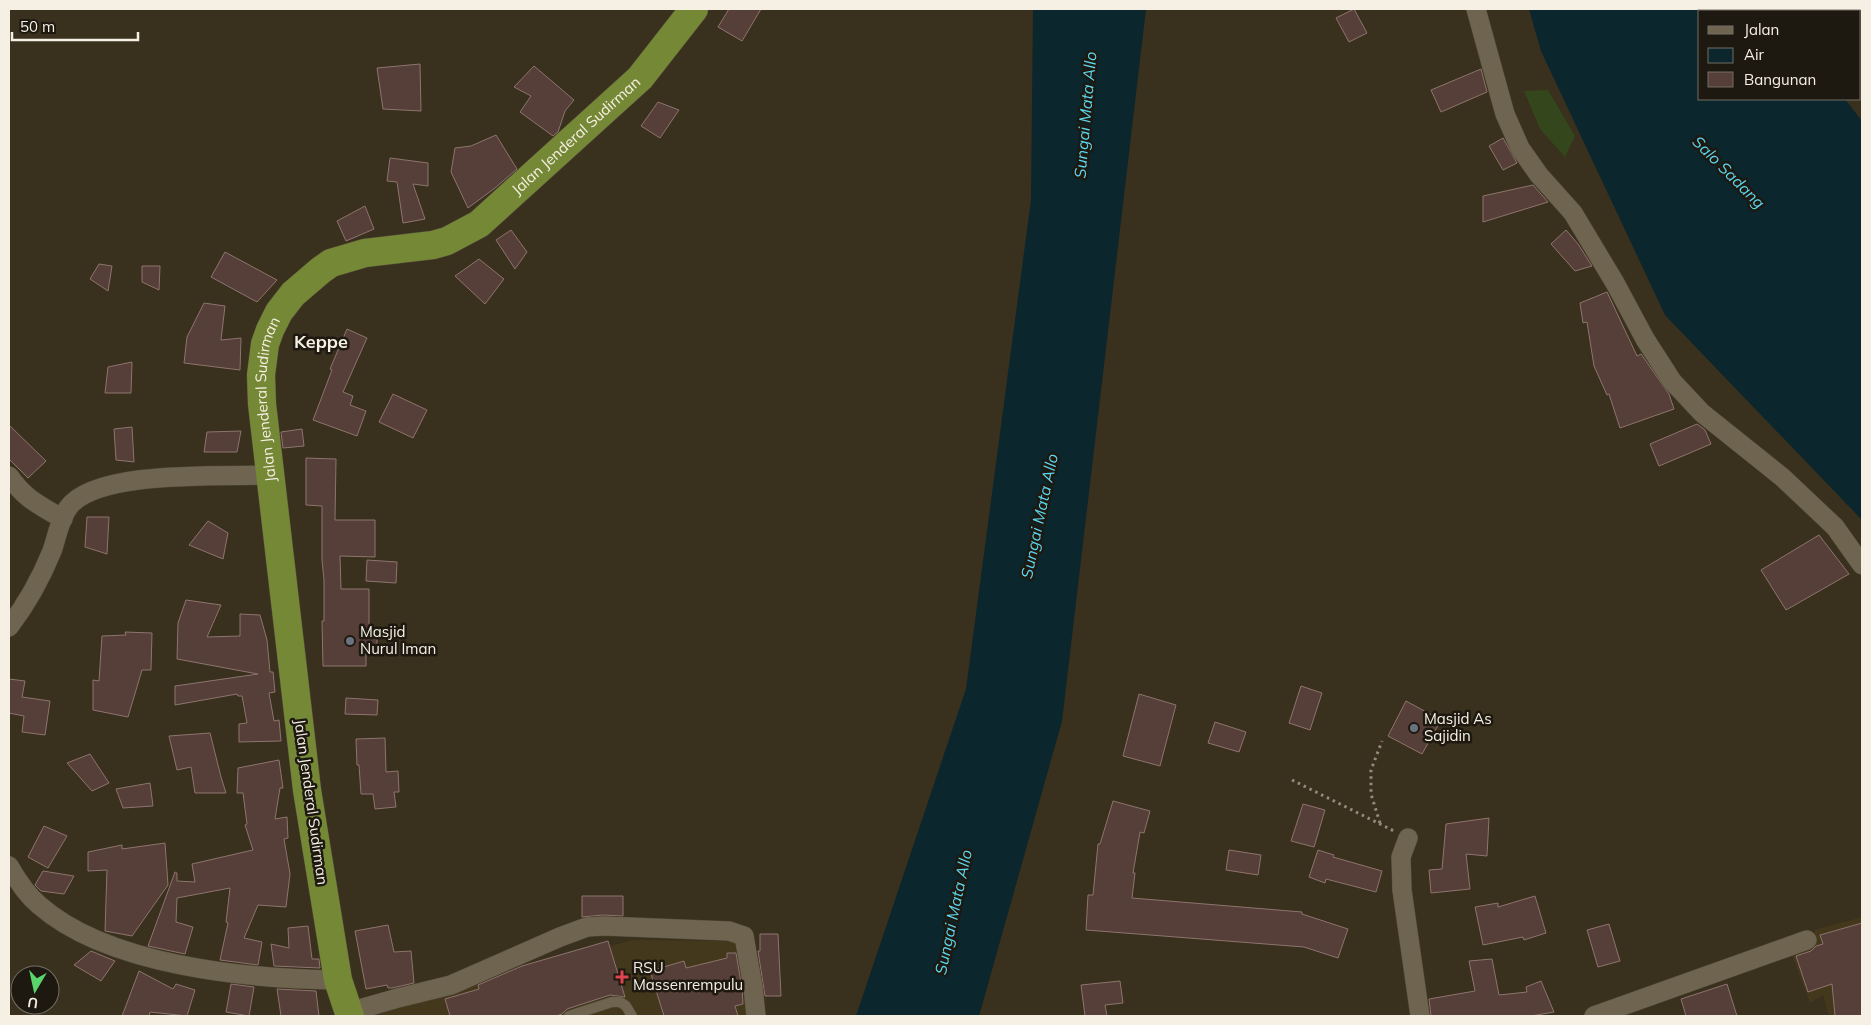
<svg xmlns="http://www.w3.org/2000/svg" width="1871" height="1025" font-family="Mulish,sans-serif">
<rect width="100%" height="100%" fill="#39301d"/>
<!-- built -->
<g fill="#43371c">
<polygon points="1862,917 1862,1016 1829,1016 1823,995 1810,1003 1790,950 1816,941 1814,930"/>
<polygon points="632,940 739,941 749,1016 373,1016 372,1013"/>
</g>
<!-- green -->
<polygon fill="#34461b" points="1548,90 1575,136 1565,157 1540,129 1524,91"/>
<!-- water -->
<g fill="#0b262c">
<polygon points="1033,9 1146,9 1062,721 979,1016 856,1016 966,689 1031,200"/>
<polygon points="1529,9 1791,9 1793,11 1700,11 1700,99 1845,99 1862,121 1862,520 1665,315 1541,51"/>
</g>
<!-- building -->
<g fill="#563f39" stroke="#8e746e">
<polygon points="729,9 761,9 742,41 718,27"/>
<polygon points="1354,9 1367,33 1349,42 1336,18"/>
<polygon points="420,64 421,111 383,109 377,68"/>
<polygon points="534,66 574,100 565,111 558,132 553,136 520,112 531,96 514,87"/>
<polygon points="1481,69 1487,92 1441,112 1431,90"/>
<polygon points="658,102 679,110 660,138 641,126"/>
<polygon points="496,135 517,169 495,188 468,208 451,172 455,148 471,146"/>
<polygon points="1503,138 1517,163 1503,170 1489,146"/>
<polygon points="390,158 428,163 428,186 413,184 425,219 403,223 397,182 387,181"/>
<polygon points="1533,185 1548,202 1483,222 1483,196"/>
<polygon points="365,206 374,229 346,241 337,221"/>
<polygon points="511,230 527,252 515,269 496,240"/>
<polygon points="1566,230 1578,244 1592,266 1575,271 1551,244"/>
<polygon points="225,252 277,280 257,302 211,277"/>
<polygon points="479,259 504,279 485,304 455,276"/>
<polygon points="99,264 112,266 108,291 90,279"/>
<polygon points="142,266 160,266 159,290 142,282"/>
<polygon points="1607,292 1637,356 1641,354 1669,394 1674,409 1620,428 1609,394 1607,395 1594,366 1587,322 1583,323 1580,303"/>
<polygon points="204,303 225,306 221,340 241,338 240,370 184,363 187,337"/>
<polygon points="347,329 367,338 343,392 353,396 350,405 366,411 357,436 313,420 332,370 330,369"/>
<polygon points="132,362 131,393 105,393 108,367"/>
<polygon points="393,394 427,410 413,438 379,422"/>
<polygon points="1697,424 1705,430 1711,444 1659,466 1650,444"/>
<polygon points="9,425 46,461 28,478 9,459"/>
<polygon points="132,427 134,462 116,460 114,429"/>
<polygon points="302,429 304,446 283,448 281,432"/>
<polygon points="241,431 237,452 204,452 207,432"/>
<polygon points="306,458 336,459 335,520 375,520 375,557 340,556 341,589 369,589 369,631 377,631 377,650 366,650 366,666 323,666 322,621 324,621 324,580 322,560 322,506 306,505"/>
<polygon points="87,517 109,517 107,554 85,547"/>
<polygon points="208,521 228,533 223,559 189,545"/>
<polygon points="1819,535 1849,574 1786,610 1761,570"/>
<polygon points="367,560 397,562 396,583 366,581"/>
<polygon points="186,600 221,605 207,637 240,636 240,614 260,615 267,640 270,672 273,672 275,692 269,693 274,721 279,720 281,741 239,742 239,724 247,723 242,696 238,696 237,694 175,705 175,686 258,674 177,659 178,623"/>
<polygon points="125,632 152,633 151,670 142,670 128,717 93,710 93,680 99,681 102,636 126,635"/>
<polygon points="9,679 25,681 22,697 50,701 45,735 22,732 24,716 9,713"/>
<polygon points="1301,686 1322,693 1310,730 1289,723"/>
<polygon points="1139,694 1176,705 1160,766 1123,756"/>
<polygon points="346,698 378,700 377,715 345,714"/>
<polygon points="1406,701 1441,720 1422,754 1388,736"/>
<polygon points="1215,722 1246,732 1239,752 1208,743"/>
<polygon points="210,733 221,777 226,793 195,793 191,767 177,770 169,736"/>
<polygon points="385,738 386,772 398,771 399,792 394,792 396,807 375,809 373,794 361,794 359,765 357,765 356,739"/>
<polygon points="90,754 109,783 92,791 67,763"/>
<polygon points="279,760 283,788 280,788 275,819 287,817 288,838 284,839 290,874 286,907 258,905 244,938 262,942 258,965 220,960 228,923 226,922 230,888 177,898 176,922 193,927 185,954 148,946 175,872 177,873 177,881 195,882 192,864 253,850 245,825 247,824 243,793 237,793 238,768"/>
<polygon points="150,783 153,806 123,808 116,789"/>
<polygon points="1113,801 1150,811 1144,833 1140,832 1133,873 1135,873 1132,898 1302,912 1302,914 1348,929 1338,958 1304,947 1086,930 1088,895 1093,895 1098,844 1100,844"/>
<polygon points="1303,804 1325,810 1314,847 1291,841"/>
<polygon points="1489,818 1487,856 1466,854 1470,889 1431,893 1429,870 1442,869 1446,824"/>
<polygon points="44,826 67,836 48,868 28,857"/>
<polygon points="165,843 168,885 132,936 105,931 107,870 88,871 88,852 122,845 122,849"/>
<polygon points="1229,850 1261,855 1258,875 1226,870"/>
<polygon points="1318,850 1334,855 1333,857 1382,871 1376,892 1326,879 1325,883 1309,877"/>
<polygon points="43,871 74,876 64,894 41,891 35,885"/>
<polygon points="582,896 623,896 623,916 603,915 582,917"/>
<polygon points="1535,896 1546,933 1524,940 1523,937 1483,945 1475,907 1498,903 1498,907"/>
<polygon points="1862,923 1862,1016 1835,1016 1832,984 1808,992 1796,956 1811,951 1816,946 1823,944 1820,935"/>
<polygon points="1609,924 1620,961 1598,967 1587,930"/>
<polygon points="388,925 394,952 411,951 414,983 392,988 388,988 387,985 366,989 355,931"/>
<polygon points="308,926 312,959 319,959 320,968 274,966 271,944 289,948 288,928"/>
<polygon points="760,934 778,934 781,996 765,996 758,951 760,951"/>
<polygon points="608,941 625,997 610,995 567,1009 562,1014 556,1016 450,1016 445,999 479,989 478,985 522,966"/>
<polygon points="91,951 115,961 101,981 74,965"/>
<polygon points="727,953 736,953 742,989 743,1004 735,1006 738,1016 664,1016 650,971 684,961 686,968 727,958"/>
<polygon points="1492,959 1499,995 1527,992 1526,987 1541,981 1554,1012 1531,1016 1431,1016 1429,999 1475,991 1469,961"/>
<polygon points="139,971 173,989 176,984 195,990 187,1016 150,1012 149,1016 122,1016"/>
<polygon points="1120,981 1123,1003 1105,1005 1107,1016 1085,1016 1081,985"/>
<polygon points="231,984 254,987 249,1016 226,1012"/>
<polygon points="1727,984 1737,1016 1686,1016 1681,999"/>
<polygon points="277,989 316,991 319,1016 281,1016"/>
</g>
<g fill="none" stroke-linecap="round" stroke-linejoin="round">
<defs>
<polyline id="service" points="569,1016 612,1002 620,1002 626,1006 632,1016"/>
<g id="minor">
<polyline points="1476,9 1505,114 1520,148 1539,175 1573,213 1615,283 1645,339 1672,381 1702,413 1782,477 1835,527 1862,565"/>
<path d="M 9,476 C 25,499 39,505 63,519"/>
<path d="M 9,627 C 26,605 41,578 52,551 C 57,537 59,521 68,508 C 95,469 225,477 270,475"/>
<polyline points="1408,838 1401,857 1402,890 1420,1016"/>
<path d="M 9,866 C 17,880 27,895 39,905 C 108,966 249,979 338,980"/>
<polyline points="349,1012 398,998 451,985 560,937 587,927 604,926 729,931 744,936 753,987 756,1016"/>
<polyline points="1594,1016 1807,940"/>
</g>
<g id="trunk">
<path id="s1" d="M 350,1016 L 338,980 L 307,790 L 262,404 L 261,375 L 265,344 L 270,330 L 279,312 L 293,294 L 321,270 L 331,263 L 365,253 L 433,245 L 447,241 L 479,224 L 640,78 L 694,9"/>
</g>
</defs>
<!-- service casing -->
<use href="#service" stroke="#534c3b" stroke-width="11"/>
<!-- minor casing -->
<use href="#minor" stroke="#534c3b" stroke-width="20"/>
<!-- trunk casing -->
<use href="#trunk" stroke="#534c3b" stroke-width="29"/>
<!-- path -->
<g stroke="#938c7c" stroke-width="3" stroke-dasharray="2.5 4" stroke-linecap="butt">
<polyline points="1292,780 1394,831"/>
<polyline points="1380,823 1371,794 1371,770 1382,741"/>
</g>
<!-- service -->
<use href="#service" stroke="#6e644f" stroke-width="10"/>
<!-- minor -->
<use href="#minor" stroke="#6e644f" stroke-width="19"/>
<!-- trunk -->
<use href="#trunk" stroke="#758836" stroke-width="28"/>
</g>
<!-- markers -->
<g fill="#6b7280" stroke="#1d1910" stroke-width="2">
<circle cx="350" cy="641" r="5"/>
<circle cx="1414" cy="728" r="5"/>
</g>
<path fill="#e0444e" stroke="#1d1910" stroke-width="2" d="M619.5 969.5h5v5h5v5h-5v5h-5v-5h-5v-5h5z"/>
<g text-anchor="middle" stroke-width="5" stroke-linejoin="round" paint-order="stroke">
<!-- street labels -->
<g font-size="15" fill="#f6f0e4" stroke="#1d1910">
<text dy="5" stroke="none"><textPath href="#s1" startOffset="1072">Jalan Jenderal Sudirman</textPath></text>
<text dy="5" stroke="none"><textPath href="#s1" startOffset="624">Jalan Jenderal Sudirman</textPath></text>
<text transform="translate(311 802) rotate(82)" y="5">Jalan Jenderal Sudirman</text>
</g>
<!-- poi labels -->
<g font-size="15" fill="#f6f0e4" stroke="#1d1910" text-anchor="start">
<text x="360" y="637">Masjid<tspan x="360" dy="17">Nurul Iman</tspan></text>
<text x="1424" y="724">Masjid As<tspan x="1424" dy="17">Sajidin</tspan></text>
<text x="633" y="973">RSU<tspan x="633" dy="17">Massenrempulu</tspan></text>
</g>
<!-- water labels -->
<g font-size="16" font-style="italic" fill="#5bd7f1" stroke="#1d1910">
<text transform="translate(1085 115) rotate(-85)" y="6">Sungai Mata Allo</text>
<text transform="translate(1729 172) rotate(45)" y="6">Salo Sadang</text>
<text transform="translate(1039 516) rotate(-78)" y="6">Sungai Mata Allo</text>
<text transform="translate(953 912) rotate(-78)" y="6">Sungai Mata Allo</text>
</g>
<!-- quarter labels -->
<g font-size="18" font-weight="bold" fill="#f6f0e4" stroke="#1d1910">
<text x="321" y="348">Keppe</text>
</g>
</g>
<!-- border -->
<rect width="1871" height="1025" fill="none" stroke="#f6f0e4" stroke-width="20"/>
<!-- legend -->
<rect x="1698" y="10" width="162" height="90" fill="#1d1910" stroke="#746f65"/>
<rect x="1708" y="26" width="25" height="8" fill="#6e644f" stroke="#746f65"/>
<text x="1744" y="35" font-size="15" fill="#f6f0e4">Jalan</text>
<rect x="1708" y="48" width="25" height="15" fill="#0b262c" stroke="#746f65"/>
<text x="1744" y="60" font-size="15" fill="#f6f0e4">Air</text>
<rect x="1708" y="72" width="25" height="15" fill="#563f39" stroke="#746f65"/>
<text x="1744" y="85" font-size="15" fill="#f6f0e4">Bangunan</text>
<!-- north arrow -->
<g transform="translate(35 990) rotate(189)"><circle r="24" fill="#1d1910" stroke="#746f65"/>
<path d="M0-4L9 19L0 12L-9 19Z" fill="#5ad56e"/>
<text y="-8" font-size="14" font-weight="bold" text-anchor="middle" fill="#f6f0e4">U</text>
</g>
<!-- scale -->
<path d="M12 32v8h126v-8" fill="none" stroke="#f6f0e4" stroke-width="2.5"/>
<text x="20" y="32" font-size="15" fill="#f6f0e4" stroke="#1d1910" stroke-width="4" paint-order="stroke">50 m</text>
</svg>
